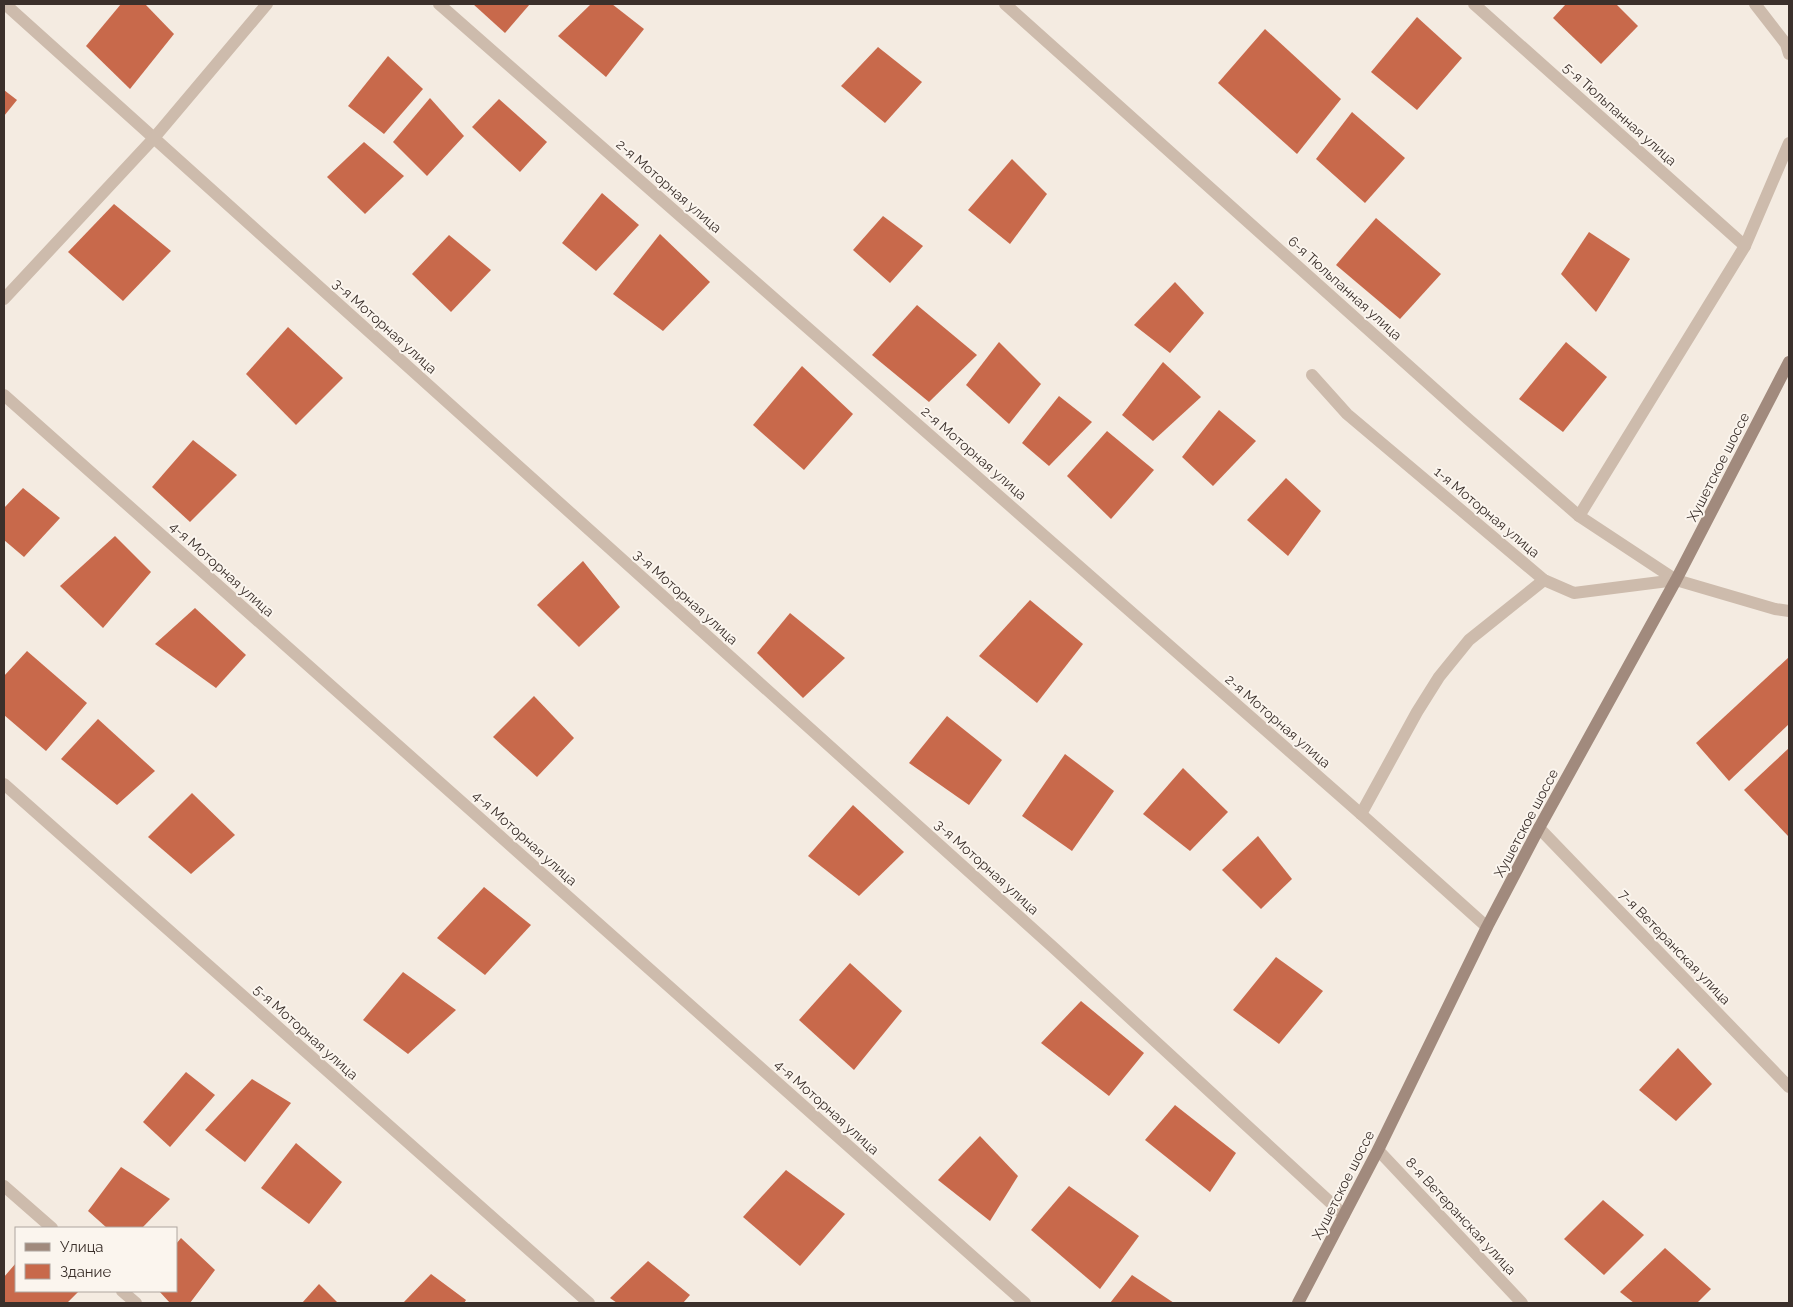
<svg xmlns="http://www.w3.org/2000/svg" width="1793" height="1307" font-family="Raleway,sans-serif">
<rect width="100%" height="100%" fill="#f4ebe1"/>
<!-- building -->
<g fill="#c8694b">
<polygon points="121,4 145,4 174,34 130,89 86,46"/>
<polygon points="473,4 530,4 505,33"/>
<polygon points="591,4 612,4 644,29 606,77 558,36"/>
<polygon points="1566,4 1616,4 1638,26 1601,64 1553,18"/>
<polygon points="1417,17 1462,58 1417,110 1371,72"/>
<polygon points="1265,29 1341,99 1297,154 1218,83"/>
<polygon points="878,47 922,82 885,123 841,86"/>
<polygon points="388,56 423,89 384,134 348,106"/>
<polygon points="4,90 17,100 4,116"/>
<polygon points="430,98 464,136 427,176 393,142"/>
<polygon points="499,99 547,142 520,172 472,127"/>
<polygon points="1352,112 1405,158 1365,203 1316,159"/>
<polygon points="364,142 404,176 365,214 327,177"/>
<polygon points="1012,159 1047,194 1010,244 968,210"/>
<polygon points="602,193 639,225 596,271 562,243"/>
<polygon points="114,204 171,251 123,301 68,252"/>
<polygon points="883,216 923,246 890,283 853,250"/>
<polygon points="1376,218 1441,274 1400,319 1336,265"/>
<polygon points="1589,232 1630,259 1596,312 1561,274"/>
<polygon points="660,234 710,282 663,331 613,294"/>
<polygon points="449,235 491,270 451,312 412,274"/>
<polygon points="1175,282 1204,313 1170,353 1134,325"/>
<polygon points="917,305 977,355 929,402 872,355"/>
<polygon points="288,327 343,378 296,425 246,374"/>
<polygon points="999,342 1041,384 1009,424 966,385"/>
<polygon points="1566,342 1607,377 1563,432 1519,399"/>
<polygon points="1163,362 1201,397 1153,441 1122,415"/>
<polygon points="802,366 853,414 804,470 753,425"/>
<polygon points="1059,396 1092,422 1049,466 1022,443"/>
<polygon points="1219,410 1256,441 1213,486 1182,457"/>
<polygon points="1107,431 1154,470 1111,519 1067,476"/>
<polygon points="193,440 237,475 190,522 152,487"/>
<polygon points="1286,478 1321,511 1288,556 1247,520"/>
<polygon points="23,488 60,518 24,557 4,540 4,508"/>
<polygon points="115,536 151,572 103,628 60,586"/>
<polygon points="583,561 620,607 579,647 537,605"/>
<polygon points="1030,600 1083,644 1037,703 979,656"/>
<polygon points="195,608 246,655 216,688 155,644"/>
<polygon points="790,613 845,658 803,698 757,653"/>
<polygon points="27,651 87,703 46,751 4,715 4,676"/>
<polygon points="1789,657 1789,724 1729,781 1696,743"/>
<polygon points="534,696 574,738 537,777 493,737"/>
<polygon points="947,716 1002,760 969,805 909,763"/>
<polygon points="98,719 155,771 117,805 61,759"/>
<polygon points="1789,748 1789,837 1744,790"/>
<polygon points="1065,754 1114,791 1072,851 1022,816"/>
<polygon points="1183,768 1228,812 1190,851 1143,814"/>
<polygon points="192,793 235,835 191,874 148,837"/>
<polygon points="853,805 904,852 859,896 808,856"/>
<polygon points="1258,836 1292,879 1261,909 1222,870"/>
<polygon points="484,887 531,925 485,975 437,938"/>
<polygon points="1276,957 1323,991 1279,1044 1233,1010"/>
<polygon points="850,963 902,1011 854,1070 799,1020"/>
<polygon points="403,972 456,1010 408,1054 363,1020"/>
<polygon points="1081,1001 1144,1053 1109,1096 1041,1043"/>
<polygon points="1678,1048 1712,1084 1676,1121 1639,1090"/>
<polygon points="186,1072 215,1095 170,1147 143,1122"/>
<polygon points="252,1079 291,1103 245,1162 205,1130"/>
<polygon points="1175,1105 1236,1153 1210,1192 1145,1140"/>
<polygon points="980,1136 1018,1176 990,1221 938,1180"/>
<polygon points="296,1143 342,1182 309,1224 261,1188"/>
<polygon points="121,1167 170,1199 142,1228 107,1228 88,1211"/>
<polygon points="786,1170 845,1214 800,1266 743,1217"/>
<polygon points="1069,1186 1139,1236 1100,1289 1031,1230"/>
<polygon points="1603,1200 1644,1235 1604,1275 1564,1239"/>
<polygon points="181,1238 215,1270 190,1303 170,1303 159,1291 176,1291 176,1244"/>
<polygon points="1665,1248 1711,1289 1697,1303 1634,1303 1620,1292"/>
<polygon points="648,1261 690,1295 683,1303 617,1303 610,1298"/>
<polygon points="16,1263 16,1291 79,1291 67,1303 4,1303 4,1277"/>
<polygon points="431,1274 466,1300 464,1303 403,1303"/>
<polygon points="1132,1275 1174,1303 1110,1303"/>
<polygon points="319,1284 338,1303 302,1303"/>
</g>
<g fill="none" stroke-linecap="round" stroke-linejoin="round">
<!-- service -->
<polyline stroke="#cdbbac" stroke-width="12" points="1361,814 1417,712 1439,677 1469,640 1544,580"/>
<!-- minor -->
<g stroke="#cdbbac" stroke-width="12">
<polyline points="5,4 1055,949 1344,1215"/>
<polyline points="439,4 1361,814 1487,927"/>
<polyline points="1005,4 1468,419 1579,516 1676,580 1775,609 1789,611"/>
<polyline points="1474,4 1745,246"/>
<polyline points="1755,4 1786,44 1789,54"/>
<polyline points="4,299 154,138 267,4"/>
<polyline points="1312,375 1347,414 1544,580 1574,593 1676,580"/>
<polyline points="4,395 1025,1303"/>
<polyline points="1579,516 1745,246 1789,143"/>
<polyline points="4,784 589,1303"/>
<polyline points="1539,828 1789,1087"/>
<polyline points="1378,1150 1522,1303"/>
<polyline points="4,1186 52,1228"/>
<polyline points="122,1291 136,1303"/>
</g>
<!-- secondary -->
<polyline stroke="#a18a7d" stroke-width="12" points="1298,1303 1378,1150 1487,927 1539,828 1676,580 1789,362"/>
</g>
<g text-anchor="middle" stroke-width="4" stroke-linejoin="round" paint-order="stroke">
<!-- street labels -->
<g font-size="14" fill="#3b302b" stroke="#fbf5ee">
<text transform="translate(1620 114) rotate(42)" y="5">5-я Тюльпанная улица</text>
<text transform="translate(669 186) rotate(41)" y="5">2-я Моторная улица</text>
<text transform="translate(1345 288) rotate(42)" y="5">6-я Тюльпанная улица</text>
<text transform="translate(385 326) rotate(42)" y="5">3-я Моторная улица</text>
<text transform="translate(974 453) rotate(41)" y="5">2-я Моторная улица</text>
<text transform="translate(1718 467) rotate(-63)" y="5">Хушетское шоссе</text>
<text transform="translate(1487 512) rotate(40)" y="5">1-я Моторная улица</text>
<text transform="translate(222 569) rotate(42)" y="5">4-я Моторная улица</text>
<text transform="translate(686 597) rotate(42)" y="5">3-я Моторная улица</text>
<text transform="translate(1278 721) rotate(41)" y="5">2-я Моторная улица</text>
<text transform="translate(1526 823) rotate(-62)" y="5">Хушетское шоссе</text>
<text transform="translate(525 838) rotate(42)" y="5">4-я Моторная улица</text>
<text transform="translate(987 867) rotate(42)" y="5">3-я Моторная улица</text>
<text transform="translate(1675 947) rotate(46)" y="5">7-я Ветеранская улица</text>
<text transform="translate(306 1032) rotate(42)" y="5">5-я Моторная улица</text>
<text transform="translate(827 1107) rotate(42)" y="5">4-я Моторная улица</text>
<text transform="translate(1343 1185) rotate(-63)" y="5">Хушетское шоссе</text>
<text transform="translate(1461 1216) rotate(47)" y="5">8-я Ветеранская улица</text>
</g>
</g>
<!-- border -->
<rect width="1793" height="1307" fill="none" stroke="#3b302b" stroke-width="10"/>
<!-- legend -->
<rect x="15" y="1227" width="162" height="65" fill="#fbf5ee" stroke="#aea6a0"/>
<rect x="25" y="1243" width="25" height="8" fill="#a18a7d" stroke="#aea6a0"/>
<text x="60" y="1252" font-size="15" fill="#3b302b">Улица</text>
<rect x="25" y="1264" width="25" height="15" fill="#c8694b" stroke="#aea6a0"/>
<text x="60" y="1277" font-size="15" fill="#3b302b">Здание</text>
</svg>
